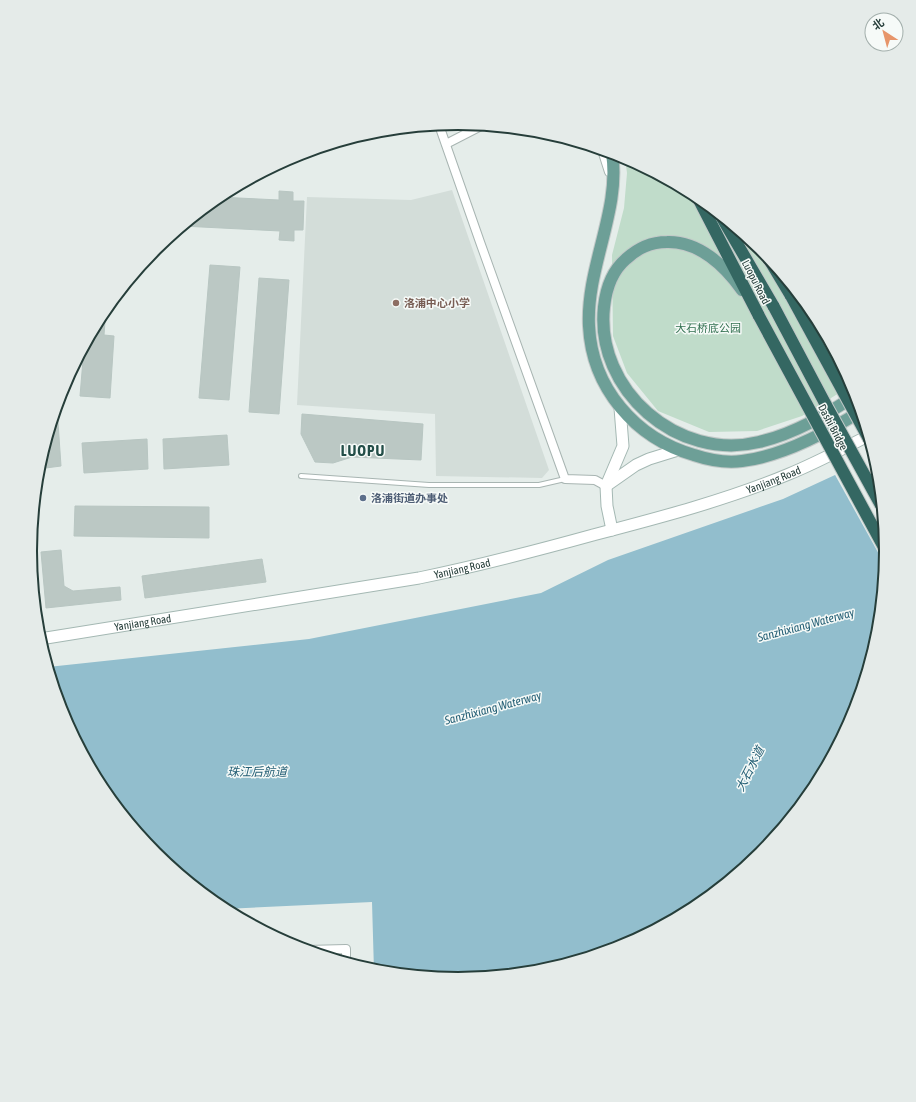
<svg xmlns="http://www.w3.org/2000/svg" width="916" height="1102" font-family="'Asap Condensed','Noto Sans SC',sans-serif">
<rect width="100%" height="100%" fill="#e5edea"/>
<!-- built -->
<polygon fill="#d3ddd9" points="452,190 549,470 542,478 436,476 435,414 297,405 307,197 411,200"/>
<!-- green -->
<polygon fill="#c0dcca" points="625,157 696,195 761,249 814,313 852,385 802,416 757,431 709,432 658,411 627,373 613,336 612,255 624,208 627,173"/>
<!-- water -->
<polygon fill="#92becd" points="874,457 878,468 886,551 878,635 853,715 814,789 760,854 696,907 622,947 541,971 458,979 374,971 372,902 225,909 220,907 155,853 102,789 62,715 48,667 309,639 541,593 608,560 783,499"/>
<!-- pier -->
<polygon fill="#e5edea" points="874,455 878,468 886,551 885,565 834,473"/>
<!-- building -->
<g fill="#bbc8c4" stroke="#b8c6c2">
<polygon points="279,191 293,192 293,201 304,201 303,230 294,230 294,241 279,240 280,231 182,226 218,197 279,200"/>
<polygon points="210,265 240,267 229,400 199,398"/>
<polygon points="259,278 289,280 279,414 249,412"/>
<polygon points="106,308 104,335 114,336 110,398 80,396 84,348 102,313"/>
<polygon points="57,408 61,466 38,469 56,408"/>
<polygon points="302,414 423,424 421,460 352,457 333,463 315,462 301,434"/>
<polygon points="227,435 229,465 164,469 163,439"/>
<polygon points="147,439 148,469 84,473 82,443"/>
<polygon points="75,506 209,507 209,538 74,536"/>
<polygon points="61,550 64,586 73,591 120,587 121,600 46,608 41,552"/>
<polygon points="262,559 266,582 145,598 142,576"/>
</g>
<g fill="none" stroke-linecap="round" stroke-linejoin="round">
<defs>
<polyline id="lane" points="301,476 429,485 539,485 565,479"/>
<g id="street">
<polyline points="439,125 480,242 565,479 595,480 606,486"/>
<polyline points="446,144 483,125"/>
<polyline points="602,150 609,172"/>
<polyline points="307,950 346,949 346,962"/>
</g>
<g id="secondary">
<polyline points="606,486 636,465 649,459 678,450"/>
<polyline points="612,530 607,506 606,486 623,446 620,408"/>
<path id="s1" d="M 40,639 L 419,578 C 478,566 535,551 593,535 C 658,518 727,500 789,474 C 816,463 842,449 868,436"/>
</g>
<g id="primary">
<path d="M 612,153 C 621,210 586,267 589,326 C 592,388 635,438 694,455 C 709,460 726,463 742,461 C 783,456 826,433 861,411"/>
<path d="M 742,290 C 725,266 699,241 667,242 C 650,242 638,248 626,259 C 612,271 606,289 604,307 C 595,390 678,462 759,442 C 794,434 826,415 856,395"/>
</g>
<g id="highway">
<polyline points="697,196 759,316"/>
<polyline points="721,216 774,307"/>
<polyline points="767,256 791,296"/>
</g>
</defs>
<!-- lane casing -->
<use href="#lane" stroke="#a8b5b2" stroke-width="6"/>
<!-- street casing -->
<use href="#street" stroke="#a8b5b2" stroke-width="10"/>
<!-- secondary casing -->
<use href="#secondary" stroke="#a4b8b3" stroke-width="13"/>
<!-- primary casing -->
<use href="#primary" stroke="#c2c9c8" stroke-width="14"/>
<!-- highway casing -->
<use href="#highway" stroke="#c2c9c8" stroke-width="14"/>
<!-- lane -->
<use href="#lane" stroke="#fff" stroke-width="4"/>
<!-- street -->
<use href="#street" stroke="#fff" stroke-width="8"/>
<!-- secondary -->
<use href="#secondary" stroke="#fff" stroke-width="11"/>
<!-- primary -->
<use href="#primary" stroke="#6d9f97" stroke-width="12"/>
<!-- highway -->
<use href="#highway" stroke="#346762" stroke-width="12"/>
<defs>
<g id="highway-bridge">
<polyline points="791,296 869,439"/>
<polyline points="774,307 827,407 881,505"/>
<polyline points="759,316 886,551"/>
</g>
</defs>
<!-- highway-bridge casing -->
<use href="#highway-bridge" stroke="#c2c9c8" stroke-width="14" stroke-linecap="butt"/>
<!-- highway-bridge -->
<use href="#highway-bridge" stroke="#346762" stroke-width="12"/>
</g>
<!-- markers -->
<circle fill="#8d6e63" stroke="#f6faf8" stroke-width="1.5" cx="396" cy="303" r="4"/>
<circle fill="#5c6f8a" stroke="#f6faf8" stroke-width="1.5" cx="363" cy="498" r="4"/>
<g text-anchor="middle" stroke-width="3" stroke-linejoin="round" paint-order="stroke">
<!-- street labels -->
<g font-size="11" fill="#263e3a" stroke="#f6faf8">
<text transform="translate(756 282) rotate(63)" y="4">Luopu Road</text>
<text transform="translate(833 427) rotate(62)" y="4">Dashi Bridge</text>
<text dy="4" stroke="none"><textPath href="#s1" startOffset="752">Yanjiang Road</textPath></text>
<text dy="4" stroke="none"><textPath href="#s1" startOffset="428">Yanjiang Road</textPath></text>
<text dy="4" stroke="none"><textPath href="#s1" startOffset="104">Yanjiang Road</textPath></text>
</g>
<!-- education labels -->
<g font-size="11" font-weight="bold" fill="#785e54" stroke="#f6faf8" text-anchor="start">
<text x="404" y="307">洛浦中心小学</text>
</g>
<!-- park labels -->
<g font-size="11" fill="#337151" stroke="#f6faf8">
<text x="708" y="332">大石桥底公园</text>
</g>
<!-- service labels -->
<g font-size="11" font-weight="bold" fill="#4e5e75" stroke="#f6faf8" text-anchor="start">
<text x="371" y="502">洛浦街道办事处</text>
</g>
<!-- water labels -->
<g font-size="12" font-style="italic" fill="#245f75" stroke="#f6faf8">
<text transform="translate(806 625) rotate(-15)" y="4">Sanzhixiang Waterway</text>
<text transform="translate(493 708) rotate(-15)" y="4">Sanzhixiang Waterway</text>
<text transform="translate(750 769) rotate(-63)" y="4">大石水道</text>
<text x="257" y="776">珠江后航道</text>
</g>
<!-- district labels -->
<g font-size="15" font-weight="bold" letter-spacing="1" fill="#234e48" stroke="#f6faf8">
<text x="363" y="456">LUOPU</text>
</g>
</g>
<!-- crop -->
<path d="M0 0H916V1102H0ZM37 551a421 421 0 1 1 842 0a421 421 0 1 1-842 0Z" fill="#e5ebe9" fill-rule="evenodd"/>
<path fill="none" stroke="#263e3a" stroke-width="2" d="M37 551a421 421 0 1 1 842 0a421 421 0 1 1-842 0Z"/>
<!-- north arrow -->
<g transform="translate(884 32) rotate(324)"><circle r="19" fill="#f6faf8" stroke="#a3afac"/>
<path d="M0-3L7 15L0 10L-7 15Z" fill="#e7956a"/>
<text y="-6" font-size="11" font-weight="bold" text-anchor="middle" fill="#263e3a">北</text>
</g>
</svg>
